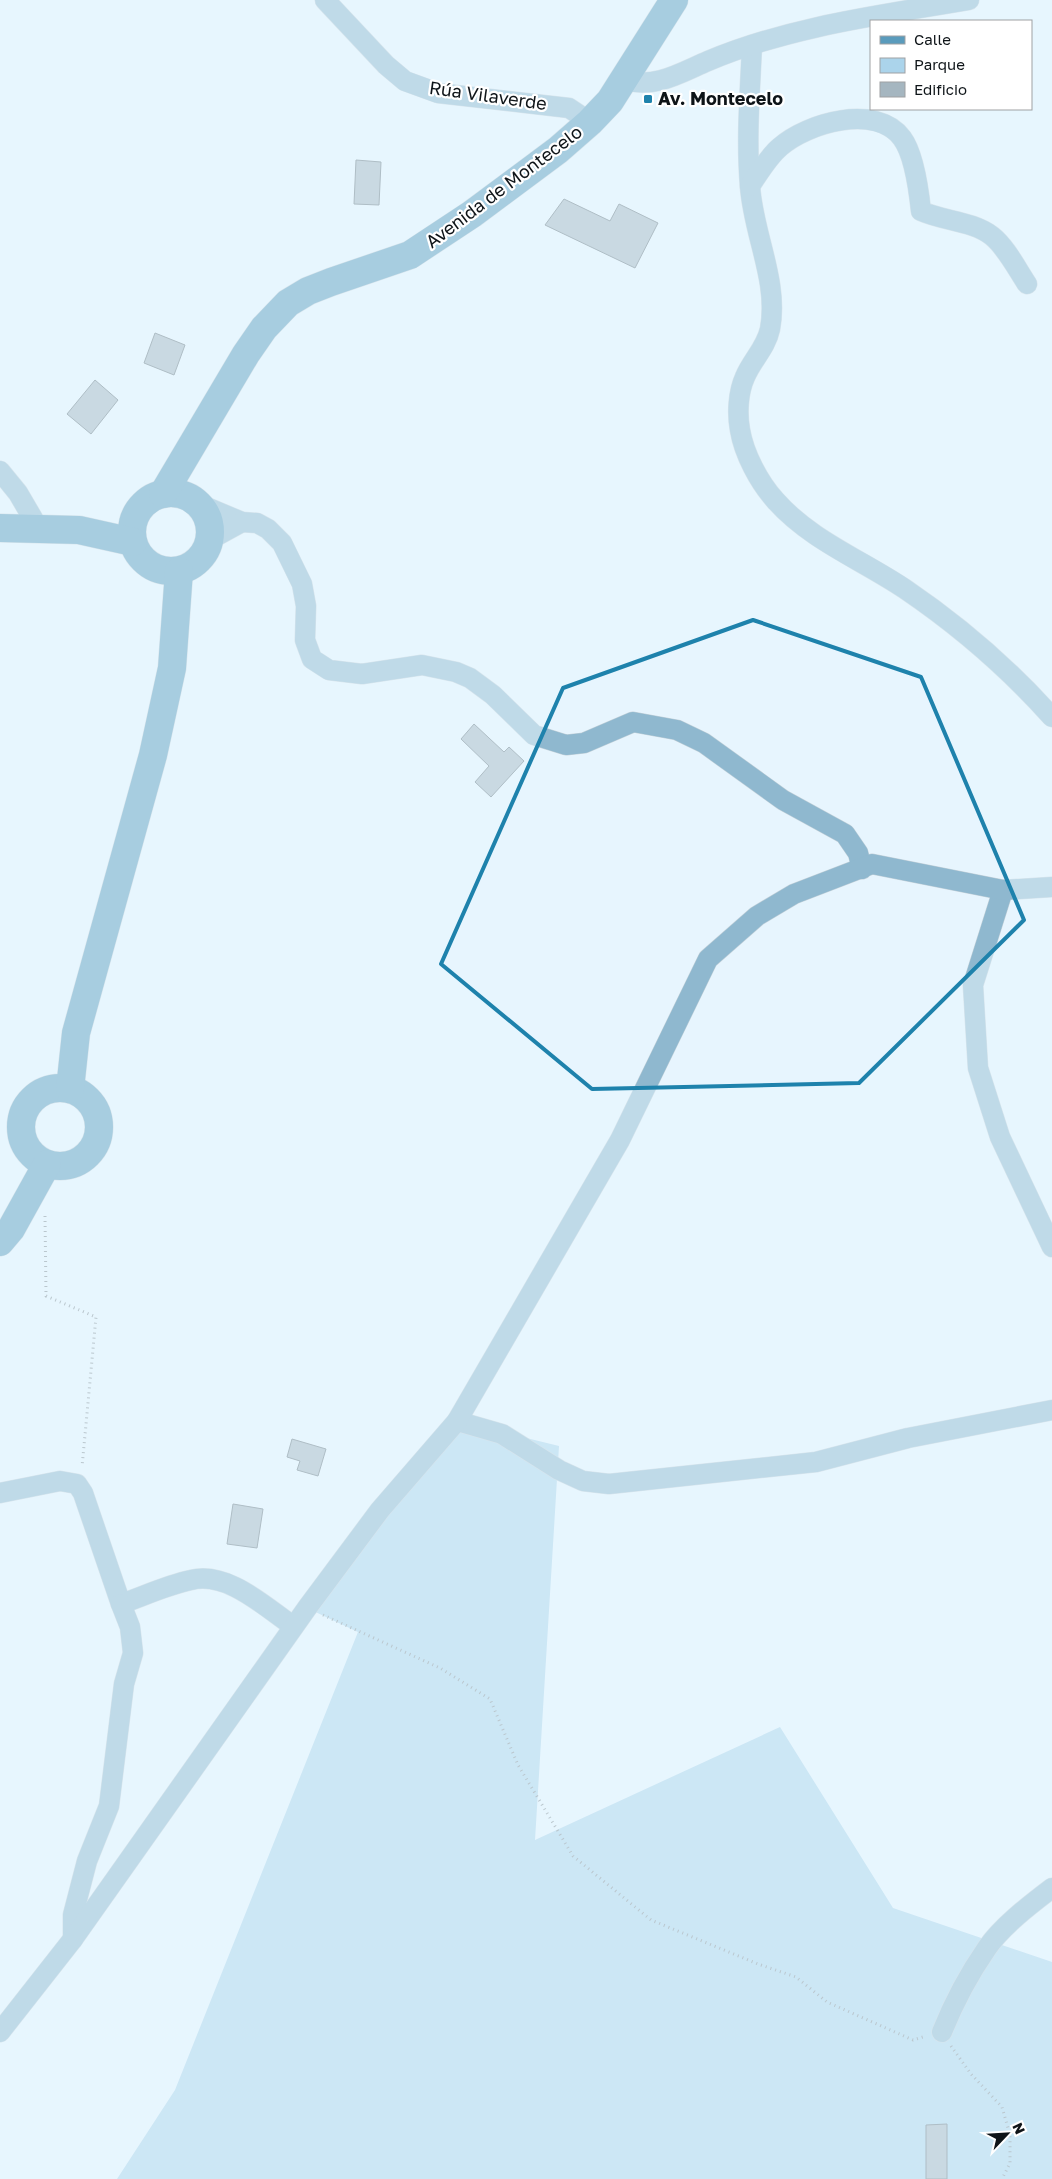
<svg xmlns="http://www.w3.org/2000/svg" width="1052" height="2179" font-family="'Golos Text',sans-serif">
<rect width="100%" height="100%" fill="#e7f5fe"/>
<!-- green -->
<polygon fill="#abd4eb" points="457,1421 559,1446 535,1840 780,1727 893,1908 1052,1962 1052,2179 117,2179 175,2090 358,1632 307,1608"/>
<!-- building -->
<g fill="#a5b6c0" stroke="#6a7a83">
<polygon points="356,160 381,162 379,205 354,204"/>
<polygon points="564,199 610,221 619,204 658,223 635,268 545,225"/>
<polygon points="155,333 185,345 174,375 144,363"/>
<polygon points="95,380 118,400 91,434 67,414"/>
<polygon points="474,724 504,752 509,747 524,761 491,797 475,782 489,766 461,739"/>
<polygon points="292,1439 326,1449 318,1476 297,1470 300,1461 287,1457"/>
<polygon points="233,1504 263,1509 257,1548 227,1544"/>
<polygon points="947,2124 947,2179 926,2179 926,2125"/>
</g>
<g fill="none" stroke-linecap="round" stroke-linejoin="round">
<defs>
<g id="street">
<polyline points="325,0 386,65 405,81 438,93 569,108 590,122"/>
<path d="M 752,45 C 750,92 746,139 750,186 C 753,234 779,281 770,329 C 766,348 752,360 745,377 C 738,392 737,414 740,430 C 744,454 759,482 775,500 C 810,540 862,560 905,589 C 958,625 1009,669 1052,717"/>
<path d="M 625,80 C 655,89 680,73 708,61 C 791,26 881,15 969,0"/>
<path d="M 750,186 C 759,173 768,157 780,147 C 807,123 876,103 902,138 C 914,154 919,192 921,211 C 943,221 973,221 992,236 C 1006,247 1017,269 1027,284"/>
<polyline points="0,471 18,493 39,529"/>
<polyline points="199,504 242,522 257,523 268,529 282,543 302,584 306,606 305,640 312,659 329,670 362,674 422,665 456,672 470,678 493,695 534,735 566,745 584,743 633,722 677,730 704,743 783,800 845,834 858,853 862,869"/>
<polyline points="211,539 242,522"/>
<polyline points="1003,890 973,985 978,1068 1000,1137 1052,1247"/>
<polyline points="457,1421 502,1434 559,1470 583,1481 609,1484 816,1462 908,1438 1052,1410"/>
<path d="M 0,1493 L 60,1481 L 77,1484 L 83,1493 L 121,1604 C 144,1596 167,1585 191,1580 C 228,1571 265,1607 293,1626"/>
<polyline points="73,1939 73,1915 87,1861 109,1806 124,1684 133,1653 130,1627 121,1604"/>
<polyline points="0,2032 73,1939 307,1608 380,1510 457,1421 620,1140 708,959 757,916 794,894 872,864 1003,890 1052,887"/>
<path d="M 942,2032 C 954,2002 969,1974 987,1948 C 1002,1926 1031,1904 1052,1888"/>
</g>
<g id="secondary">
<circle cx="171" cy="532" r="39"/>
<polyline points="163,494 246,354 264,328 288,303 308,291 331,282 410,255 472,214 558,150 590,122 610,101 674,0"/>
<polyline points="0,528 79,530 133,542"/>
<circle cx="60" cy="1127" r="39"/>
<polyline points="70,1089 76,1033 153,755 172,668 179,571"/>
<polyline points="0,1242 11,1229 47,1164"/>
</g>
</defs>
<!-- street casing -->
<use href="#street" stroke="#c4d1d9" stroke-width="21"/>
<!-- secondary casing -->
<use href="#secondary" stroke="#c4d1d9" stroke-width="29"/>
<!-- path -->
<g stroke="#848f95" stroke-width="3" stroke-dasharray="1 4" stroke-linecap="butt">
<polyline points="45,1216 46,1296 96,1317 82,1467"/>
<polyline points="323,1615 440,1668 490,1699 518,1765 573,1856 651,1920 758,1964 796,1977 827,2002 913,2040 926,2036"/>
<polyline points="951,2046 971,2074 1002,2107 1010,2135 1010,2163 1002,2179"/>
</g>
<!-- street -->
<use href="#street" stroke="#8fb8cf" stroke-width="20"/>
<!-- secondary -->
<use href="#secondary" stroke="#5a9bbc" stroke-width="28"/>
</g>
<!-- marked area -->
<path d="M0 0H1052V2179H0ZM 753,620 L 921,677 L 1024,920 L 859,1083 L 592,1089 L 441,964 L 563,688 Z" fill="#e7f5fe" fill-opacity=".55" fill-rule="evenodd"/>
<path fill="none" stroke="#1e82ac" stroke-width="4" stroke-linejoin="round" d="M 753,620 L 921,677 L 1024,920 L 859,1083 L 592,1089 L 441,964 L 563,688 Z"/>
<!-- markers -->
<rect fill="#1e82ac" stroke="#fff" stroke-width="2" x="643" y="94" width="10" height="10" rx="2.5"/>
<g text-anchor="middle" stroke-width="4.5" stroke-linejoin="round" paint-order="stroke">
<!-- street labels -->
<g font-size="18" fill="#0e1418" stroke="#fff">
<text transform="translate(488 96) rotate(8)" y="6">Rúa Vilaverde</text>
<text transform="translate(504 187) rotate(-37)" y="6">Avenida de Montecelo</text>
</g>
<!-- poi labels -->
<g font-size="18" font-weight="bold" fill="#0e1418" stroke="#fff" text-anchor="start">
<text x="658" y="105">Av. Montecelo</text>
</g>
</g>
<!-- legend -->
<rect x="870" y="20" width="162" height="90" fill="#ffffff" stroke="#9fa1a3"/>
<rect x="880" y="36" width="25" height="8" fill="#5a9bbc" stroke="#9fa1a3"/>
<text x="914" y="45" font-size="15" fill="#0e1418">Calle</text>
<rect x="880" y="58" width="25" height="15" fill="#abd4eb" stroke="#9fa1a3"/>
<text x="914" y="70" font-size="15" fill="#0e1418">Parque</text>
<rect x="880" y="82" width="25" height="15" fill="#a5b6c0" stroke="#9fa1a3"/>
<text x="914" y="95" font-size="15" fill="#0e1418">Edificio</text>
<!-- north arrow -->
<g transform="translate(1007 2134) rotate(65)" stroke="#ffffff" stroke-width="4" paint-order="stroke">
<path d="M0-4L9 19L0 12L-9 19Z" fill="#0e1418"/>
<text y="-8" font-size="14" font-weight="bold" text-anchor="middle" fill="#0e1418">N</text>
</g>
</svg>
